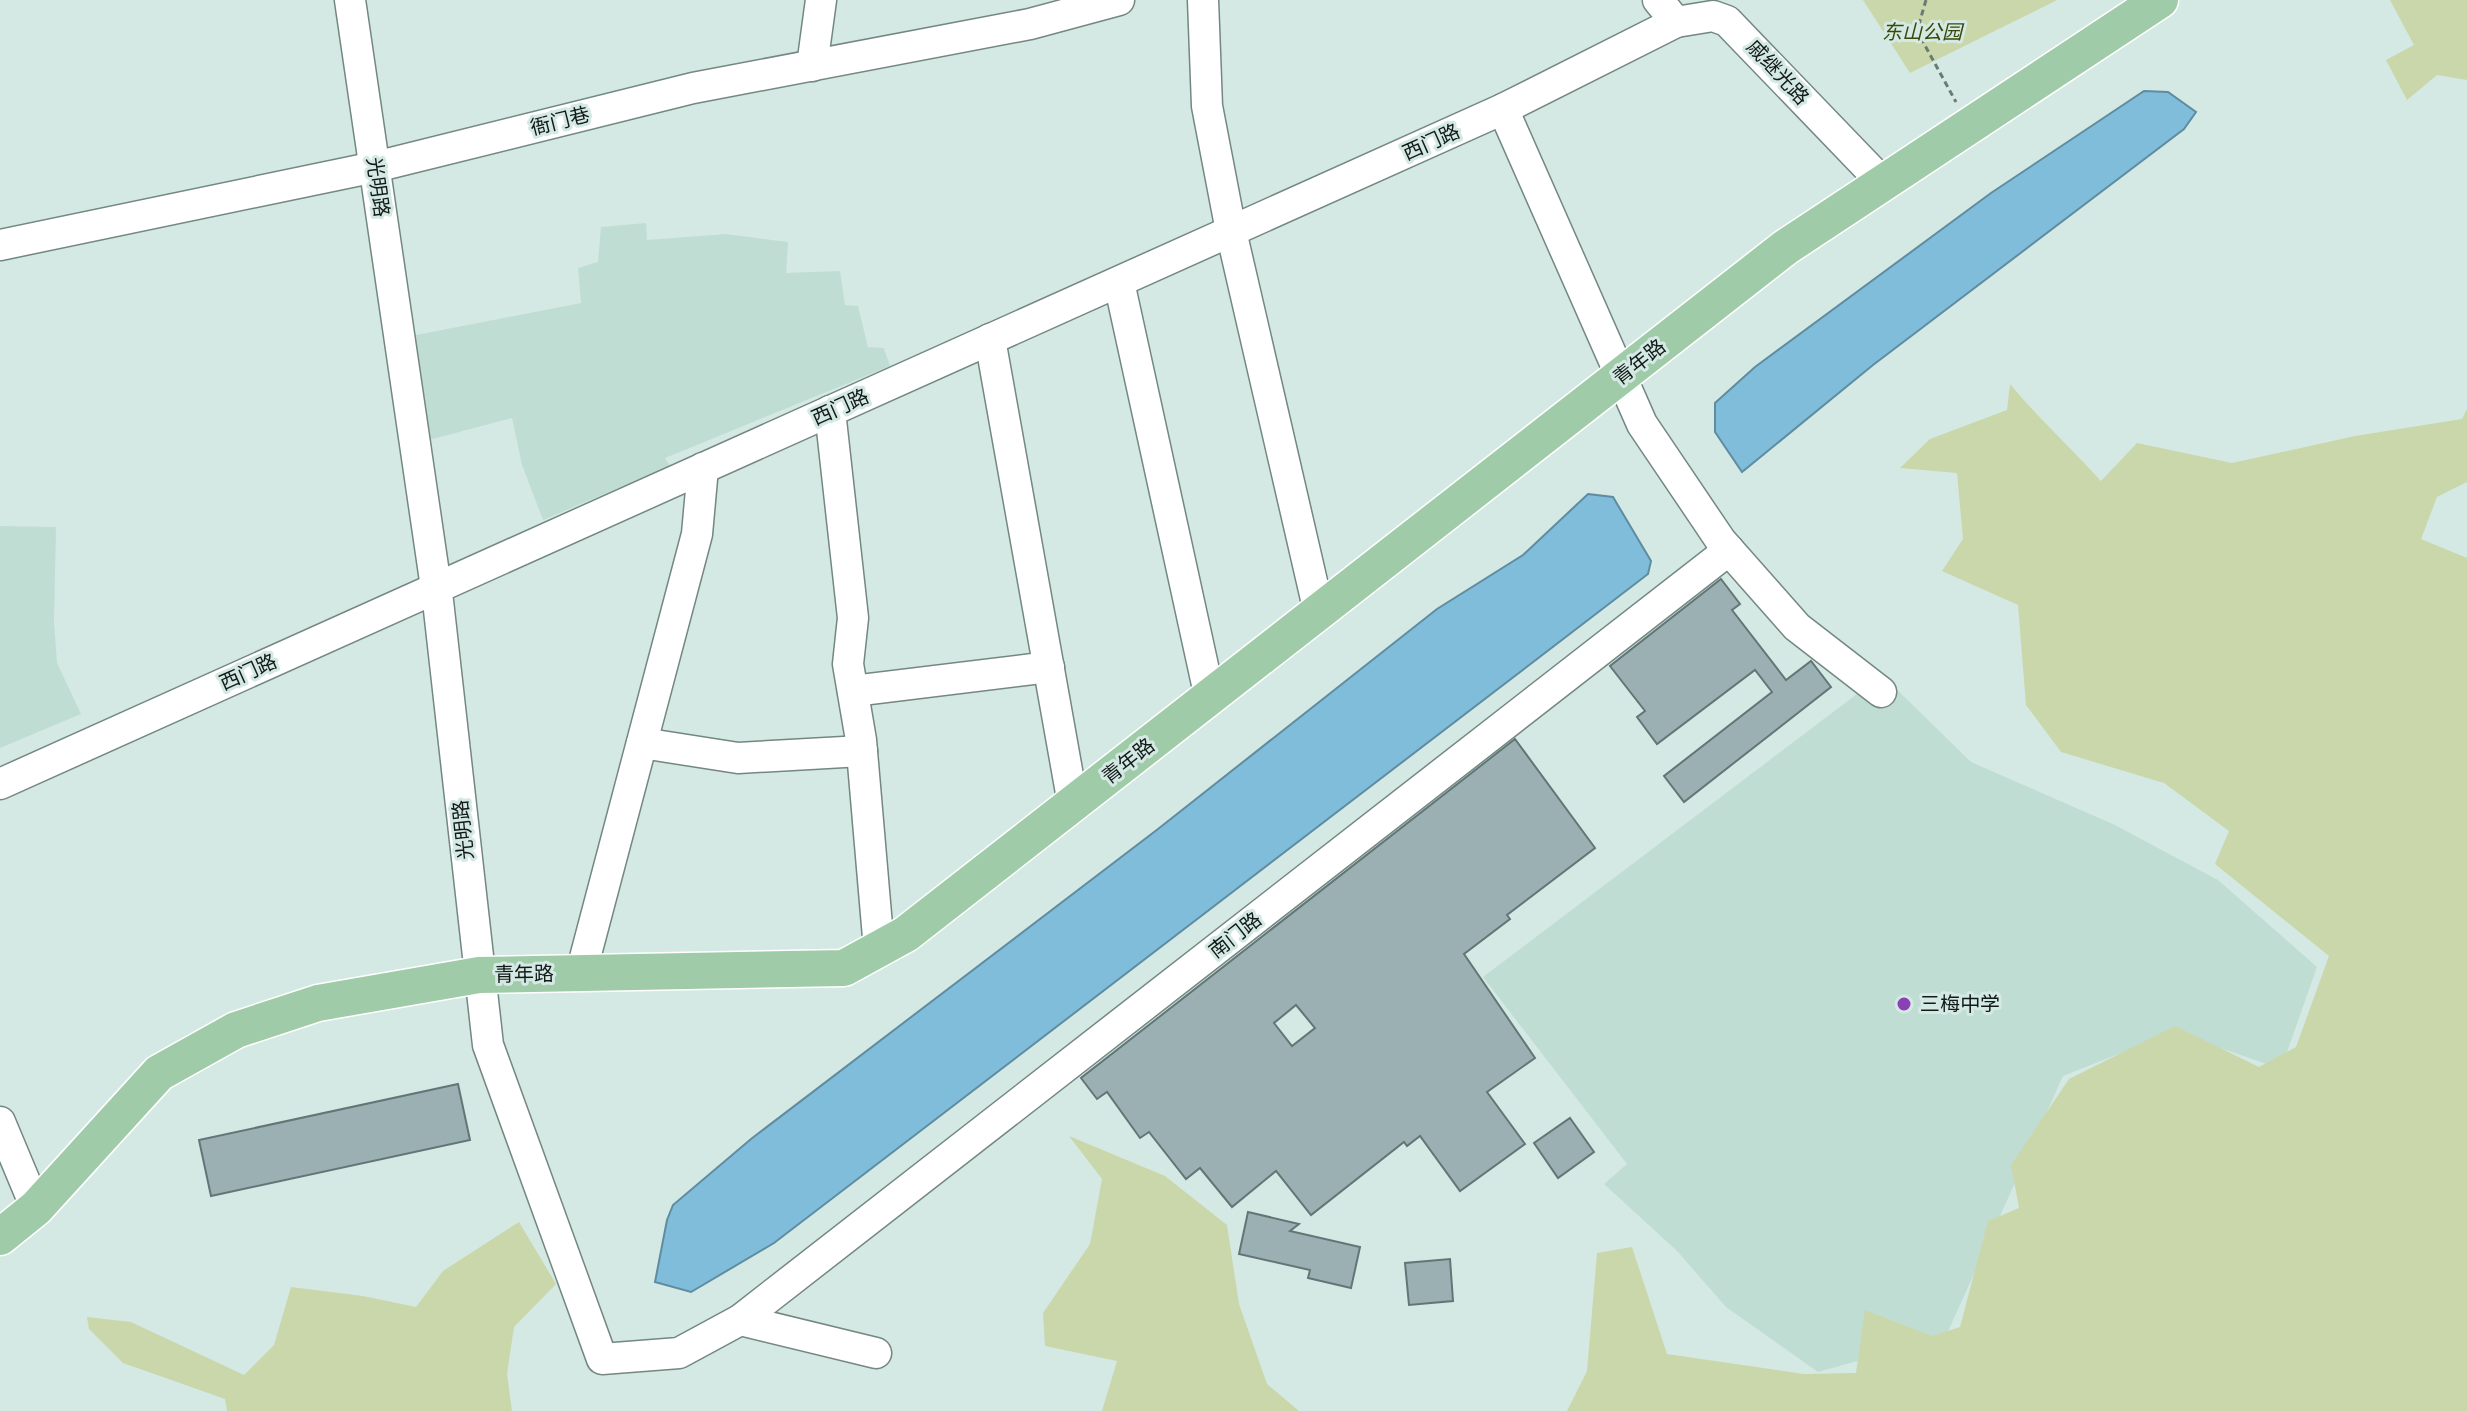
<svg xmlns="http://www.w3.org/2000/svg" width="2467" height="1411" font-family="'Source Serif 4','Noto Sans SC',serif">
<rect width="100%" height="100%" fill="#d4e9e3"/>
<!-- built -->
<g fill="#c0ddd4">
<polygon points="646,223 647,240 726,234 788,242 786,273 840,271 845,305 858,306 868,347 884,348 890,366 665,458 670,466 543,520 522,465 512,418 429,440 406,337 581,303 578,268 598,262 601,227"/>
<polygon points="0,526 56,527 54,622 57,663 81,714 0,748"/>
<polygon points="1882,675 1971,762 2113,824 2218,880 2317,967 2281,1069 2174,1032 2063,1076 1946,1336 1818,1372 1726,1307 1677,1251 1604,1184 1627,1164 1483,977"/>
</g>
<!-- green -->
<g fill="#c9d7aa">
<polygon points="1863,0 2057,0 1910,73"/>
<polygon points="2390,0 2467,0 2467,80 2437,75 2407,100 2386,60 2414,45"/>
<path d="M 2010,384 C 2038,418 2071,448 2101,481 L 2137,443 L 2232,463 L 2355,436 L 2462,419 L 2467,409 L 2467,482 L 2437,497 L 2421,539 L 2467,558 L 2467,1411 L 1567,1411 L 1587,1371 L 1597,1253 L 1632,1247 L 1667,1354 L 1804,1374 L 1856,1373 L 1865,1310 L 1932,1336 L 1960,1327 L 1988,1221 L 2019,1208 L 2011,1165 L 2069,1079 L 2175,1026 L 2259,1067 L 2296,1047 L 2329,956 L 2215,864 L 2229,831 L 2164,783 L 2061,752 L 2026,705 L 2018,605 L 1942,571 L 1963,539 L 1957,473 L 1900,468 L 1930,439 L 2007,410 Z"/>
<polygon points="1069,1136 1165,1176 1227,1225 1239,1304 1267,1384 1299,1411 1102,1411 1117,1361 1045,1346 1043,1313 1090,1244 1102,1179"/>
<polygon points="519,1222 556,1284 514,1327 507,1374 512,1411 227,1411 225,1399 123,1363 89,1329 87,1317 131,1322 244,1375 274,1345 291,1287 363,1296 416,1307 443,1271"/>
</g>
<!-- water -->
<g fill="#80bddb" stroke="#5f8ca0" stroke-width="2">
<polygon points="2144,91 2168,92 2196,112 2184,129 1873,365 1742,472 1715,432 1715,403 1755,367 1991,193"/>
<polygon points="1588,494 1613,497 1651,561 1648,574 774,1243 691,1292 655,1282 667,1220 673,1205 751,1139 1158,829 1437,609 1523,555"/>
</g>
<!-- building -->
<g fill="#9bb0b2" stroke="#627677" stroke-width="2" fill-rule="evenodd">
<polygon points="1721,579 1740,604 1732,610 1786,680 1811,661 1831,687 1684,802 1664,776 1772,692 1755,670 1657,744 1637,717 1645,711 1610,666"/>
<path d="M 1515,739 L 1595,848 L 1507,915 L 1510,919 L 1464,954 L 1535,1058 L 1487,1092 L 1525,1144 L 1460,1191 L 1420,1136 L 1407,1146 L 1404,1142 L 1311,1215 L 1276,1171 L 1232,1207 L 1200,1168 L 1186,1179 L 1149,1132 L 1140,1138 L 1107,1092 L 1097,1099 L 1081,1078 ZM 1296,1005 L 1315,1028 L 1292,1046 L 1274,1023 Z"/>
<polygon points="458,1084 470,1140 211,1196 199,1140"/>
<polygon points="1570,1118 1594,1152 1558,1178 1534,1143"/>
<polygon points="1248,1212 1299,1224 1290,1231 1360,1247 1351,1288 1308,1278 1310,1270 1239,1254"/>
<polygon points="1450,1259 1453,1301 1409,1305 1405,1263"/>
</g>
<g fill="none" stroke-linecap="round" stroke-linejoin="round">
<defs>
<g id="minor">
<polyline points="350,0 438,601 488,1045 602,1359 679,1353 740,1320 876,1353"/>
<polyline points="1203,0 1207,106 1231,231 1319,612"/>
<polyline points="1658,0 1676,22 1713,16 1727,21 1883,183"/>
<polyline points="812,66 821,0"/>
<polyline points="1503,109 1642,424 1721,541 1797,627 1881,692"/>
<polyline points="0,245 375,167 693,88 1030,24 1119,0"/>
<polyline points="1119,282 1210,698"/>
<polyline points="990,339 1073,804"/>
<polyline points="830,411 853,618 848,664 861,740 879,949"/>
<polyline points="853,691 1049,667"/>
<polyline points="642,743 738,758 862,751"/>
<polyline points="0,784 1503,109 1676,22"/>
<polyline points="581,973 697,534 703,468"/>
<polyline points="0,1122 36,1208"/>
<polyline points="740,1320 1729,550"/>
</g>
<polyline id="major" points="0,1237 36,1208 159,1073 236,1030 318,1003 479,975 844,968 906,934 1786,247 2160,0"/>
</defs>
<!-- minor casing -->
<use href="#minor" stroke="#748782" stroke-width="33"/>
<!-- major casing -->
<use href="#major" stroke="#fff" stroke-width="39"/>
<!-- path -->
<polyline stroke="#6c7a76" stroke-width="3" stroke-dasharray="6 4" stroke-linecap="butt" points="1926,0 1917,31 1956,102"/>
<!-- minor -->
<use href="#minor" stroke="#fff" stroke-width="30"/>
<!-- major -->
<use href="#major" stroke="#a0cba8" stroke-width="36"/>
</g>
<!-- markers -->
<circle fill="#8941b4" stroke="#d4e9e3" stroke-width="3" cx="1904" cy="1004" r="8"/>
<g text-anchor="middle" stroke-width="6" stroke-linejoin="round" paint-order="stroke">
<!-- park labels -->
<g font-size="20" font-style="italic" fill="#394708" stroke="#d4e9e3">
<text x="1922" y="39">东山公园</text>
</g>
<!-- street labels -->
<g font-size="20" fill="#121a18" stroke="#d4e9e3">
<text transform="translate(1778 72) rotate(47)" y="7">戚继光路</text>
<text transform="translate(560 121) rotate(-14)" y="7">衙门巷</text>
<text transform="translate(1431 142) rotate(-24)" y="7">西门路</text>
<text transform="translate(378 187) rotate(82)" y="7">光明路</text>
<text transform="translate(1639 362) rotate(-38)" y="7">青年路</text>
<text transform="translate(840 407) rotate(-24)" y="7">西门路</text>
<text transform="translate(248 672) rotate(-24)" y="7">西门路</text>
<text transform="translate(1128 761) rotate(-38)" y="7">青年路</text>
<text transform="translate(463 830) rotate(-96)" y="7">光明路</text>
<text transform="translate(1235 935) rotate(-38)" y="7">南门路</text>
<text transform="translate(524 974) rotate(-1)" y="7">青年路</text>
</g>
<!-- poi labels -->
<g font-size="20" fill="#121a18" stroke="#d4e9e3" text-anchor="start">
<text x="1920" y="1011">三梅中学</text>
</g>
</g>
</svg>
